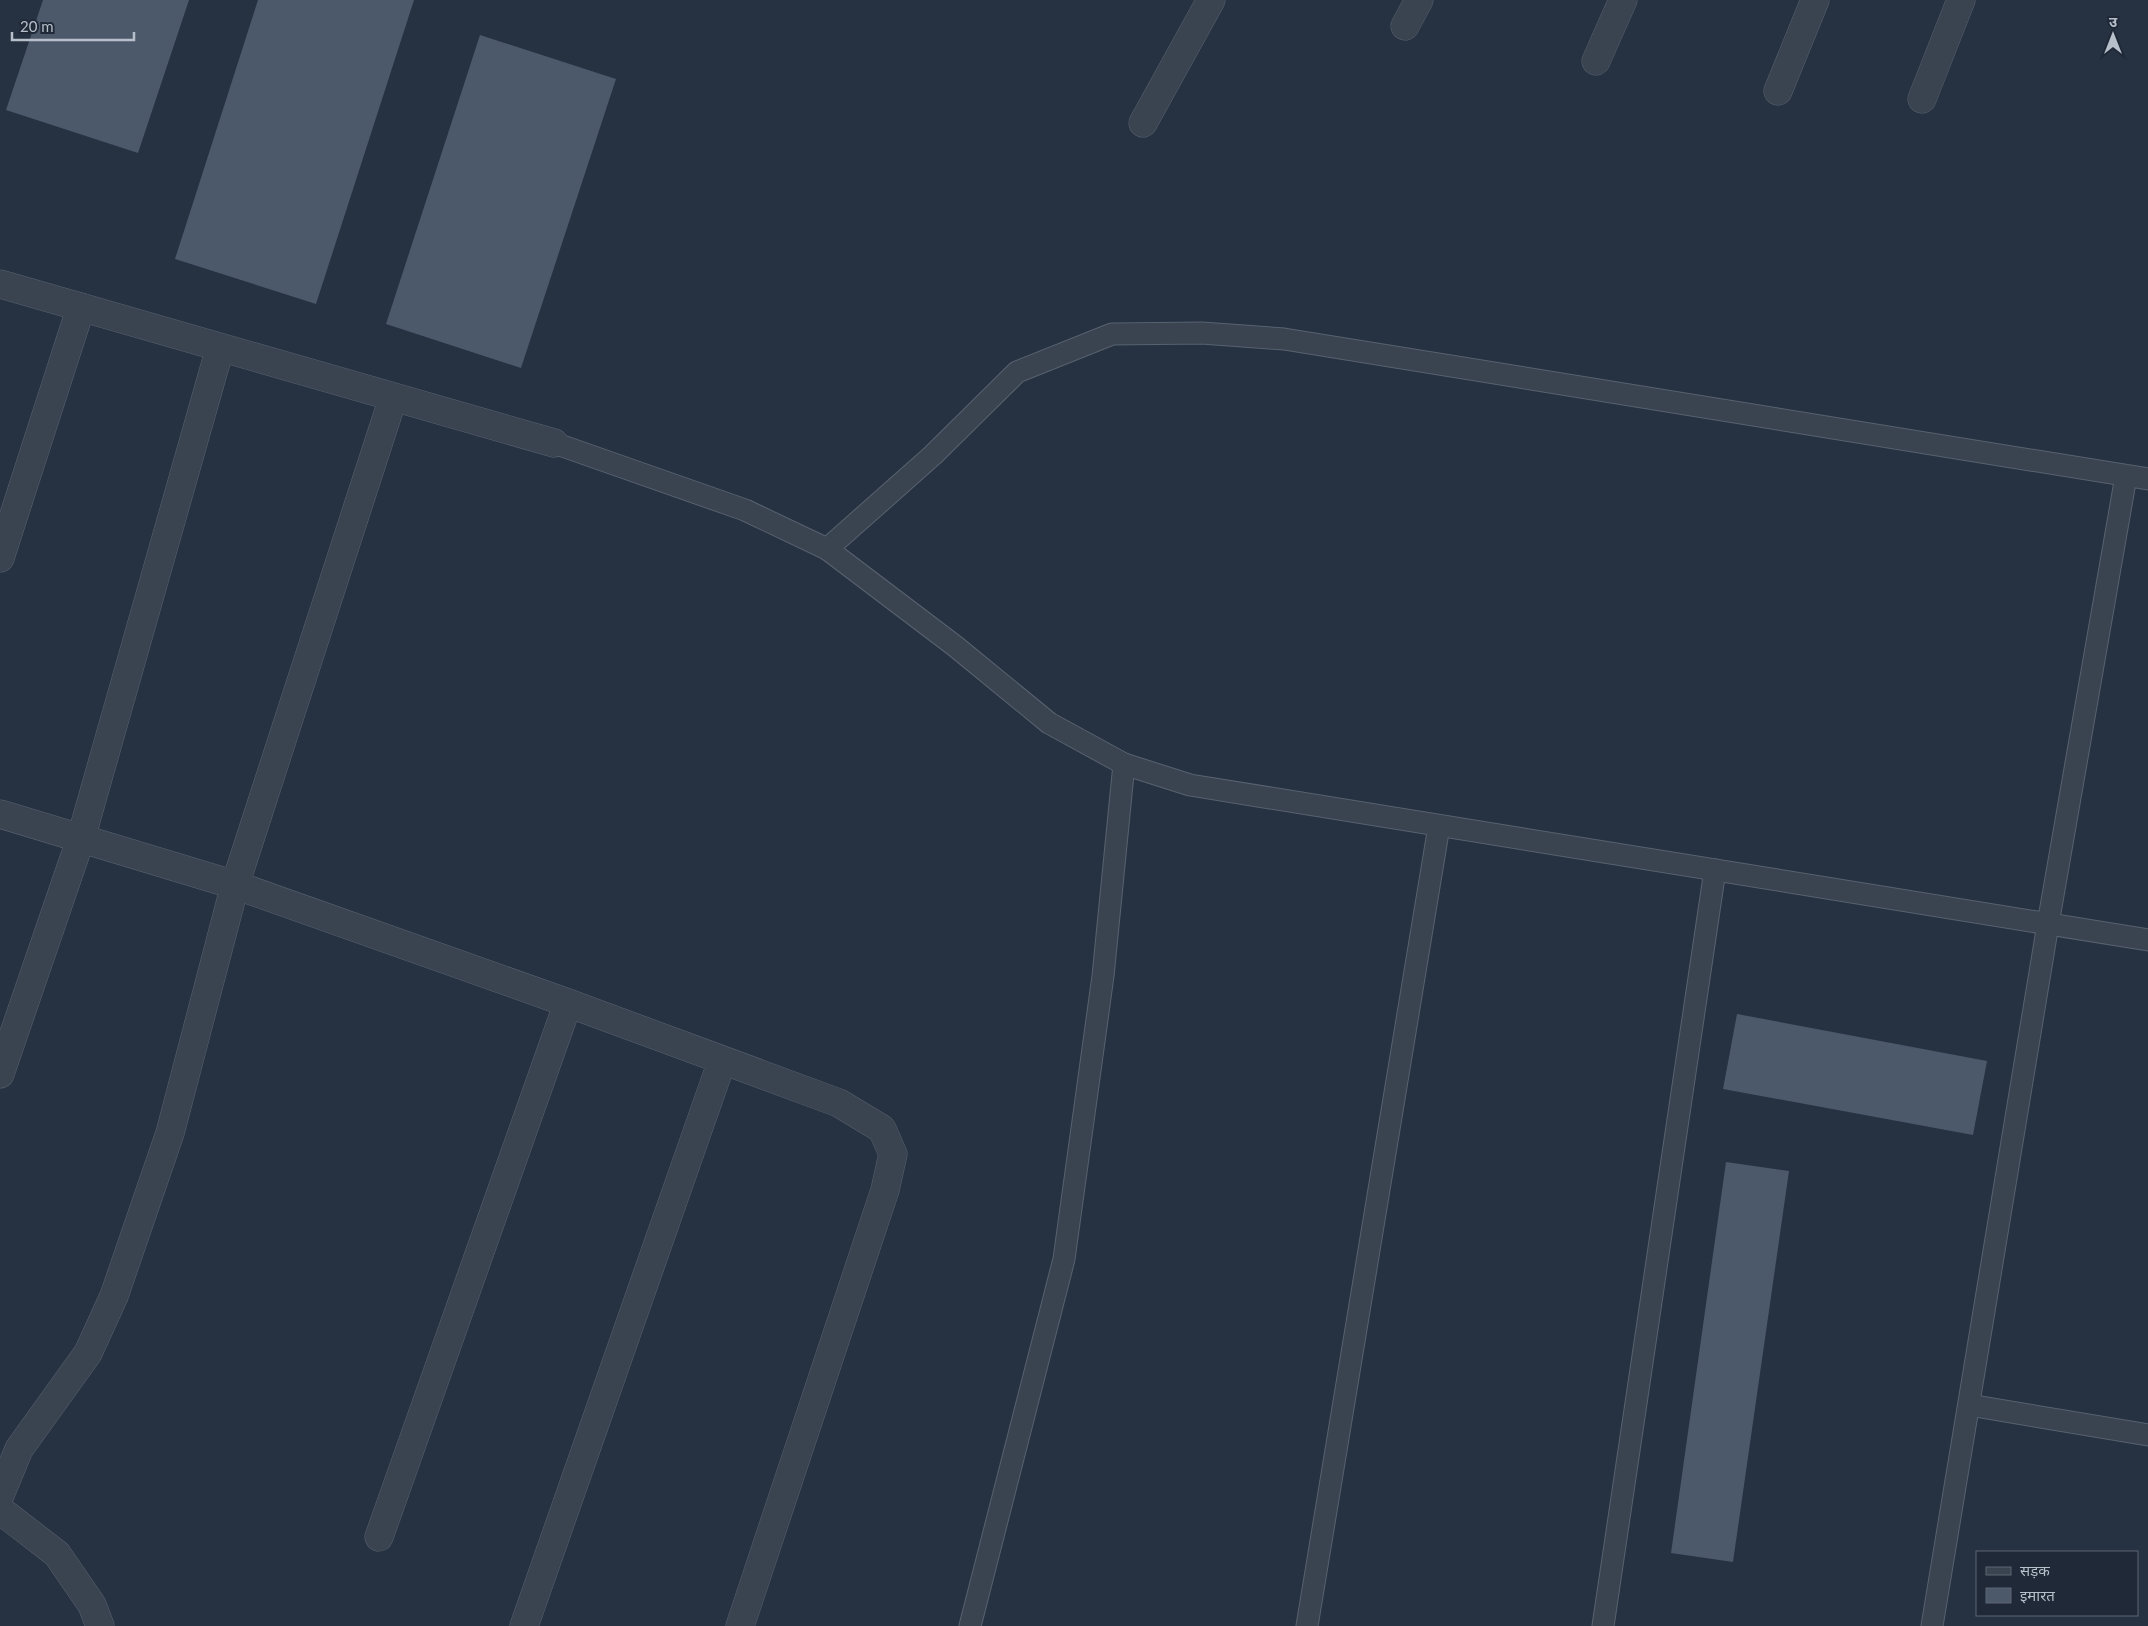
<svg xmlns="http://www.w3.org/2000/svg" width="2148" height="1626" font-family="Lato,'Noto Sans Devanagari',sans-serif">
<rect width="100%" height="100%" fill="#263242"/>
<!-- building -->
<g fill="#4c596b">
<polygon points="43,0 189,0 138,153 6,110"/>
<polygon points="258,0 414,0 316,304 175,259"/>
<polygon points="480,35 616,79 521,368 386,324"/>
<polygon points="1737,1014 1987,1061 1973,1135 1723,1089"/>
<polygon points="1726,1162 1789,1171 1733,1562 1671,1553"/>
</g>
<g fill="none" stroke-linecap="round" stroke-linejoin="round">
<defs>
<g id="lane">
<polyline points="554,443 745,510 827,549 955,646 1049,723 1124,764 1190,785 2148,940"/>
<polyline points="827,549 933,455 1017,372 1112,334 1202,333 1284,339 2148,479"/>
<polyline points="1969,1405 2148,1435"/>
<polyline points="970,1626 1064,1259 1103,976 1124,764"/>
<polyline points="1307,1626 1439,826"/>
<polyline points="1603,1626 1715,870"/>
<polyline points="1932,1626 2048,924 2126,476"/>
</g>
<g id="street">
<polyline points="1405,26 1419,0"/>
<polyline points="1596,61 1623,0"/>
<polyline points="1778,91 1815,0"/>
<polyline points="1922,99 1961,0"/>
<polyline points="1143,123 1211,0"/>
<polyline points="0,284 554,443"/>
<polyline points="0,558 81,307"/>
<polyline points="0,814 235,885 568,1003 839,1103 882,1129 893,1154 885,1190 740,1626"/>
<polyline points="0,1074 81,838 220,348"/>
<polyline points="0,1495 19,1449 88,1353 114,1296 170,1133 235,885 393,398"/>
<polyline points="0,1510 57,1554 92,1605 100,1626"/>
<polyline points="379,1537 568,1003"/>
<polyline points="524,1626 722,1061"/>
</g>
</defs>
<!-- lane casing -->
<use href="#lane" stroke="#58626f" stroke-width="23"/>
<!-- street casing -->
<use href="#street" stroke="#58626f" stroke-width="29"/>
<!-- lane -->
<use href="#lane" stroke="#3a4451" stroke-width="21"/>
<!-- street -->
<use href="#street" stroke="#3a4451" stroke-width="28"/>
</g>
<!-- legend -->
<rect x="1976" y="1551" width="162" height="65" fill="#1f2937" stroke="#5c6572"/>
<rect x="1986" y="1567" width="25" height="8" fill="#3a4451" stroke="#5c6572"/>
<text x="2020" y="1576" font-size="15" fill="#b7bfcb">सड़क</text>
<rect x="1986" y="1588" width="25" height="15" fill="#4c596b" stroke="#5c6572"/>
<text x="2020" y="1601" font-size="15" fill="#b7bfcb">इमारत</text>
<!-- north arrow -->
<g transform="translate(2113 35)" stroke="#1f2937" stroke-width="4" paint-order="stroke">
<path d="M0-4L9 19L0 12L-9 19Z" fill="#b7bfcb"/>
<text y="-8" font-size="14" font-weight="bold" text-anchor="middle" fill="#b7bfcb">उ</text>
</g>
<!-- scale -->
<path d="M12 32v8h122v-8" fill="none" stroke="#b7bfcb" stroke-width="2.5"/>
<text x="20" y="32" font-size="15" fill="#b7bfcb" stroke="#1f2937" stroke-width="4" paint-order="stroke">20 m</text>
</svg>
